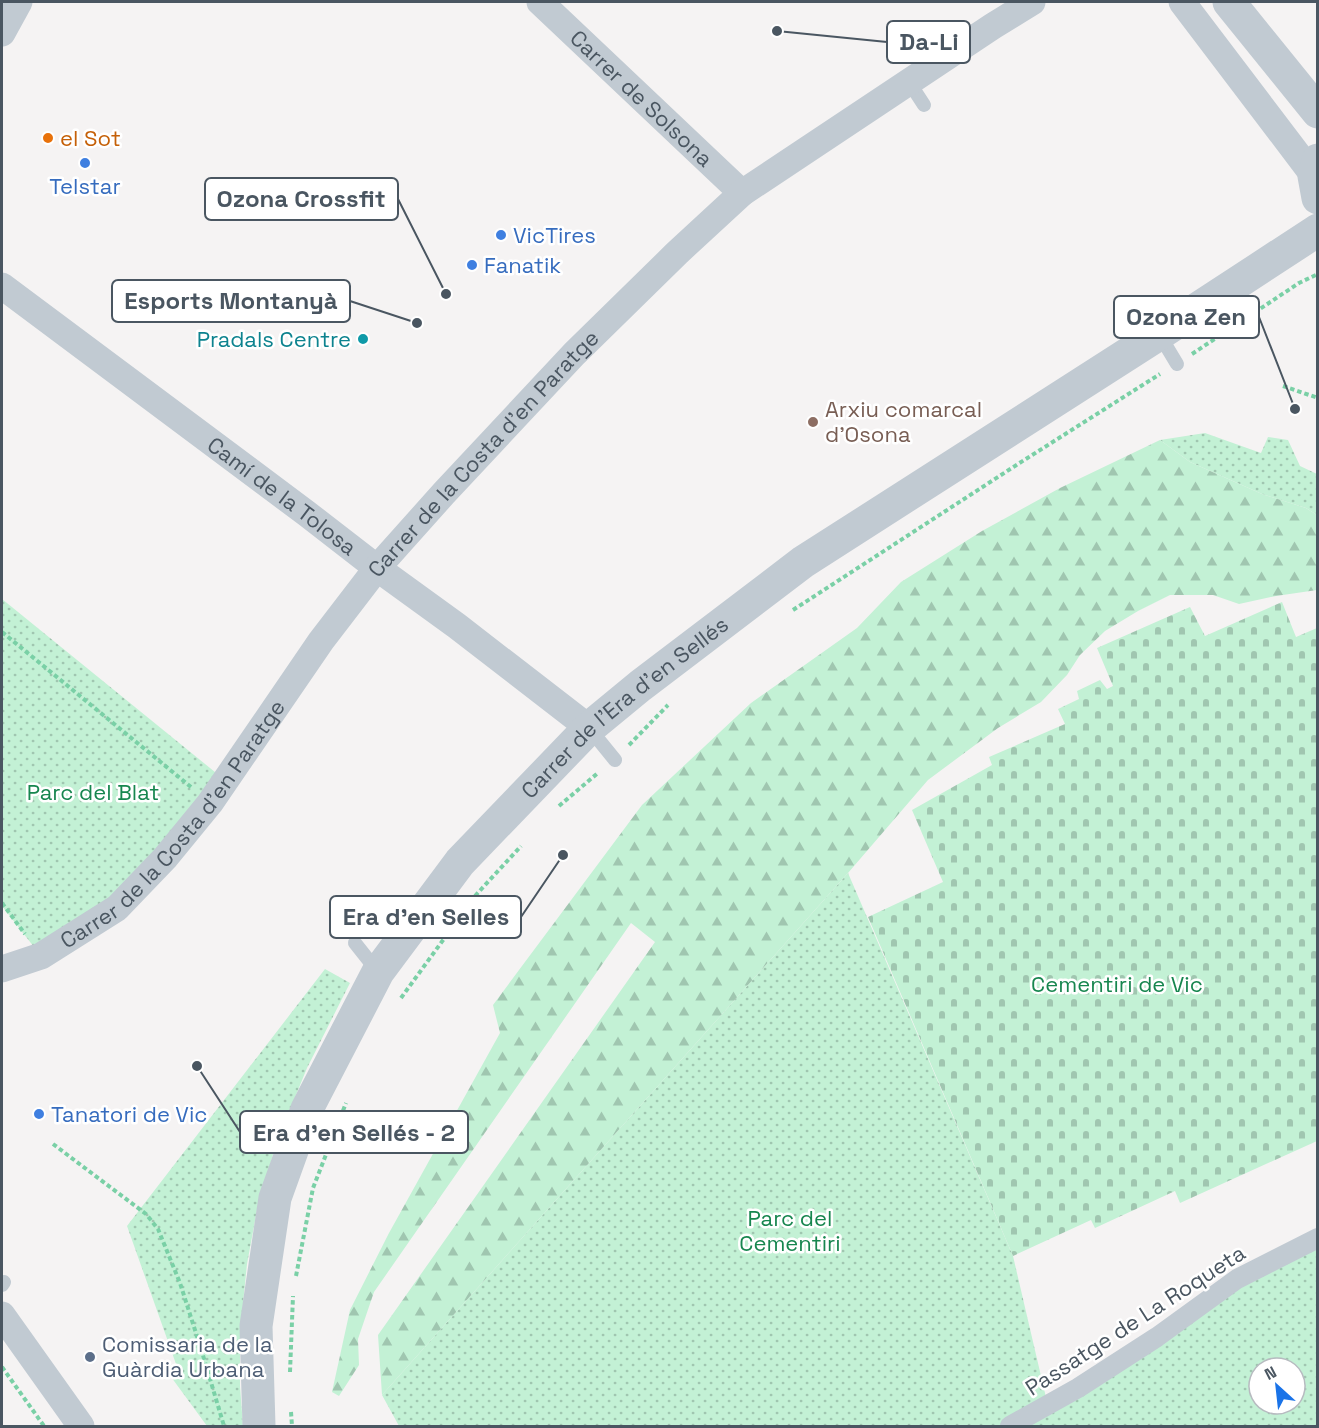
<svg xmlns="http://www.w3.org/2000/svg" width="1319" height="1428" font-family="'Space Grotesk',sans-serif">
<defs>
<pattern id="grass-dots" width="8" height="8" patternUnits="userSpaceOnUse" patternTransform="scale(1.5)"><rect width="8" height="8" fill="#c3f1d5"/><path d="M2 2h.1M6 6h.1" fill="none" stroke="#a0c6b0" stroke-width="1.8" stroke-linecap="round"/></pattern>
<pattern id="forest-firs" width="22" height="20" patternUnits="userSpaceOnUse" patternTransform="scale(1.5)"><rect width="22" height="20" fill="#c3f1d5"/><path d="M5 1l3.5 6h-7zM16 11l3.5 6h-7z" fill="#a0c6b0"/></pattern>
<pattern id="cemetery-stones" width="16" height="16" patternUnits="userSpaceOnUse" patternTransform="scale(1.5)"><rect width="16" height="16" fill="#c3f1d5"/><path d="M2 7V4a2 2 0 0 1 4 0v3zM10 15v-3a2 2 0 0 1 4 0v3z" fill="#a0c6b0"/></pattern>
</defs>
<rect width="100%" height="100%" fill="#f5f3f3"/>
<!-- grass -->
<g fill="url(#grass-dots)" fill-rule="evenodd">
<polygon points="1205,433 1261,453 1268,437 1288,440 1300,466 1317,474 1317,515 1306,508 1262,494 1190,462 1160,440"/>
<polygon points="2,599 226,781 123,897 41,956 2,906"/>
<path d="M 848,873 L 1013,1256 L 1048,1406 L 1317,1238 L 1317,1426 L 399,1426 L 382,1395 ZM 1259,1368 L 1295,1368 L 1295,1404 L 1259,1404 Z"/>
<polygon points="325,969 350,983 307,1068 276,1144 257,1210 247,1264 240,1333 240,1386 243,1426 207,1426 166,1370 176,1364 127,1226"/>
</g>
<!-- forest -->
<polygon fill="url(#forest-firs)" points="1160,440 1190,462 1262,494 1306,508 1317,515 1317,590 1276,596 1239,604 1213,595 1170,595 1138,611 1105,631 1080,655 1067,675 1041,702 998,728 928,780 848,873 382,1395 378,1335 655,942 631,923 374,1292 358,1339 359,1365 339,1396 332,1392 350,1310 389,1233 500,1033 493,1005 642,805 751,703 857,628 901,582 982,531 1060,488"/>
<!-- cemetery -->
<polygon fill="url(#cemetery-stones)" points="1282,602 1296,637 1317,628 1317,1141 1180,1203 1175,1191 1095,1228 1091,1220 1013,1256 868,917 943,882 912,810 992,765 989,757 1065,724 1058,709 1079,699 1077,691 1100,680 1107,689 1113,686 1097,648 1190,607 1205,636"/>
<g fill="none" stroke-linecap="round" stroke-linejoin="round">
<!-- path -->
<g stroke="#7ad0a6" stroke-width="4" stroke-dasharray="4.5 3" stroke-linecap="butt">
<polyline points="1192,354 1299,283 1318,274"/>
<polyline points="1283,386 1318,398"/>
<polyline points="793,610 1018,464 1160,374"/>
<polyline points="2,632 191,787"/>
<polyline points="629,745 668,705"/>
<polyline points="559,806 599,772"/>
<polyline points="475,896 521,846"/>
<polyline points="2,903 25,934"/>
<polyline points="401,998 446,936"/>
<polyline points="53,1144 146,1214 158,1229 180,1283 202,1352 224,1426"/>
<polyline points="296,1276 313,1188 346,1103"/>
<polyline points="2,1367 44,1426"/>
<polyline points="290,1372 293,1296"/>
<polyline points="291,1412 292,1426"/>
</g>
<!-- service -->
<g stroke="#c1cad2" stroke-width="14">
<polyline points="909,82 924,105"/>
<polyline points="1159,334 1177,364"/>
<polyline points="589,728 615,760"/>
<polyline points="355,943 378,972"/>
<polyline points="2,1285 4,1282"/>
</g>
<!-- pedestrian -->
<polyline stroke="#c1cad2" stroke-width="20" points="1010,1426 1078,1388 1157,1337 1237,1279 1318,1238"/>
<!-- minor -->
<g stroke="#c1cad2" stroke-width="27">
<path id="s1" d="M 540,2 L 742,193"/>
<polyline points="1182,2 1314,176"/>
<polyline points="2,33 19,2"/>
<path id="s2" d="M 2,286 L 306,513 L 377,568 L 457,626 L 589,728"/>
<path id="s3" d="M 2,969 L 41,956 L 117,908 L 165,858 L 210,803 L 321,641 L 377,568 L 444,493 L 574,354 L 677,253 L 742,193 L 993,26 L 1032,2"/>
<polyline points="2,1315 81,1426"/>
</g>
<!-- tertiary -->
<g stroke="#c1cad2" stroke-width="33">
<polyline points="1229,2 1318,112"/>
<polyline points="1318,160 1314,176 1318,198"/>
<path id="s4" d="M 259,1426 L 256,1326 L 275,1198 L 307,1109 L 378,972 L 460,862 L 589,728 L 640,686 L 803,562 L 1159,334 L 1318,230"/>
</g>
</g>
<!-- markers -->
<circle fill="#e8710a" stroke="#fff" stroke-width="2" cx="48" cy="138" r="6"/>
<g fill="#3f7fe0" stroke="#fff" stroke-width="2">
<circle cx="85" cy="163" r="6"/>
<circle cx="501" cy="235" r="6"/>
<circle cx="472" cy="265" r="6"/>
<circle cx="39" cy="1114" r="6"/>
</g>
<circle fill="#0f9aa8" stroke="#fff" stroke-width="2" cx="363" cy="339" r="6"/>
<circle fill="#8d6e63" stroke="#fff" stroke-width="2" cx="813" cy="422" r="6"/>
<circle fill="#5c6f8a" stroke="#fff" stroke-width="2" cx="90" cy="1357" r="6"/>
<g text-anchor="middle" stroke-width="5" stroke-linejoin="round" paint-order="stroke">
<!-- street labels -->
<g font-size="22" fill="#4a5661" stroke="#fff">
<text dy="8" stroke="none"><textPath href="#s1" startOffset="140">Carrer de Solsona</textPath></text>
<text dy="8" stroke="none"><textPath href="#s3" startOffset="716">Carrer de la Costa d'en Paratge</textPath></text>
<text dy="8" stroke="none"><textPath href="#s2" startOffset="350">Camí de la Tolosa</textPath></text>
<text dy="8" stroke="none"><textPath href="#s4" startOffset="842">Carrer de l'Era d'en Sellés</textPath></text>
<text dy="8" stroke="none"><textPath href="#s3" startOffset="230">Carrer de la Costa d'en Paratge</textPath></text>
<text transform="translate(1135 1320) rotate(-33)" y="8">Passatge de La Roqueta</text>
</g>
<!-- food labels -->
<g font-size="22" fill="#c56008" stroke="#fff" text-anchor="start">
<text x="60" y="146">el Sot</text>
</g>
<!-- shop labels -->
<g font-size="22" fill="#366cbe" stroke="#fff" text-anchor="start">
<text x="85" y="194" text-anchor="middle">Telstar</text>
<text x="513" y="243">VicTires</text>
<text x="484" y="273">Fanatik</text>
<text x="51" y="1122">Tanatori de Vic</text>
</g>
<!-- culture labels -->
<g font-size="22" fill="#0d838f" stroke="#fff" text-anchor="end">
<text x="351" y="347">Pradals Centre</text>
</g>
<!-- education labels -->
<g font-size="22" fill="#785e54" stroke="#fff" text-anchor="start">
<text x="825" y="417">Arxiu comarcal<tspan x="825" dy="25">d'Osona</tspan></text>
</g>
<!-- park labels -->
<g font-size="22" fill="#17864f" stroke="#fff">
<text x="93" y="800">Parc del Blat</text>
<text x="1117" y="992">Cementiri de Vic</text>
<text x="790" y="1226">Parc del<tspan x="790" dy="25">Cementiri</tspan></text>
</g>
<!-- service labels -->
<g font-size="22" fill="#4e5e75" stroke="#fff" text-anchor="start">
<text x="102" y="1352">Comissaria de la<tspan x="102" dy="25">Guàrdia Urbana</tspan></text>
</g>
</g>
<!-- callouts -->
<path fill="none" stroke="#4a5661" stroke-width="2" d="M777 31L887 42M446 294L398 199M417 323L350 301M1295 409L1259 317M563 855L521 917M197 1066L240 1132"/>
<g fill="#4a5661" stroke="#fff" stroke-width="2">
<circle cx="777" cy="31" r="6"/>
<circle cx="446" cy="294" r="6"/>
<circle cx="417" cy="323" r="6"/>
<circle cx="1295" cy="409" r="6"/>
<circle cx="563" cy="855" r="6"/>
<circle cx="197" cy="1066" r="6"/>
</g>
<g fill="#fff" stroke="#4a5661" stroke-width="2">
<rect x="887" y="21" width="83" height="42" rx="6"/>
<rect x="205" y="178" width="193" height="42" rx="6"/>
<rect x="112" y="280" width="238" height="42" rx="6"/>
<rect x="1114" y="296" width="145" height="42" rx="6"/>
<rect x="330" y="896" width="191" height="42" rx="6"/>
<rect x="240" y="1111" width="228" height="42" rx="6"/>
</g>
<g font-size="24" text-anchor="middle" font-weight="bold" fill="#4a5661">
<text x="929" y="50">Da-Li</text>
<text x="301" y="207">Ozona Crossfit</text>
<text x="231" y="309">Esports Montanyà</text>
<text x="1186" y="325">Ozona Zen</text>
<text x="426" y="925">Era d'en Selles</text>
<text x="354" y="1141">Era d'en Sellés - 2</text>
</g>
<!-- border -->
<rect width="1319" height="1428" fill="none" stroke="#4a5661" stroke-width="6"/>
<!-- north arrow -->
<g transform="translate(1277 1386) rotate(333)"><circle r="28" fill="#ffffff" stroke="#b7bbc0" stroke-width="1.5"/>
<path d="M0-4.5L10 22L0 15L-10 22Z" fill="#1a73e8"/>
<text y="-9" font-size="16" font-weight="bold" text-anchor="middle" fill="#4a5661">N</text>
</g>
</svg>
